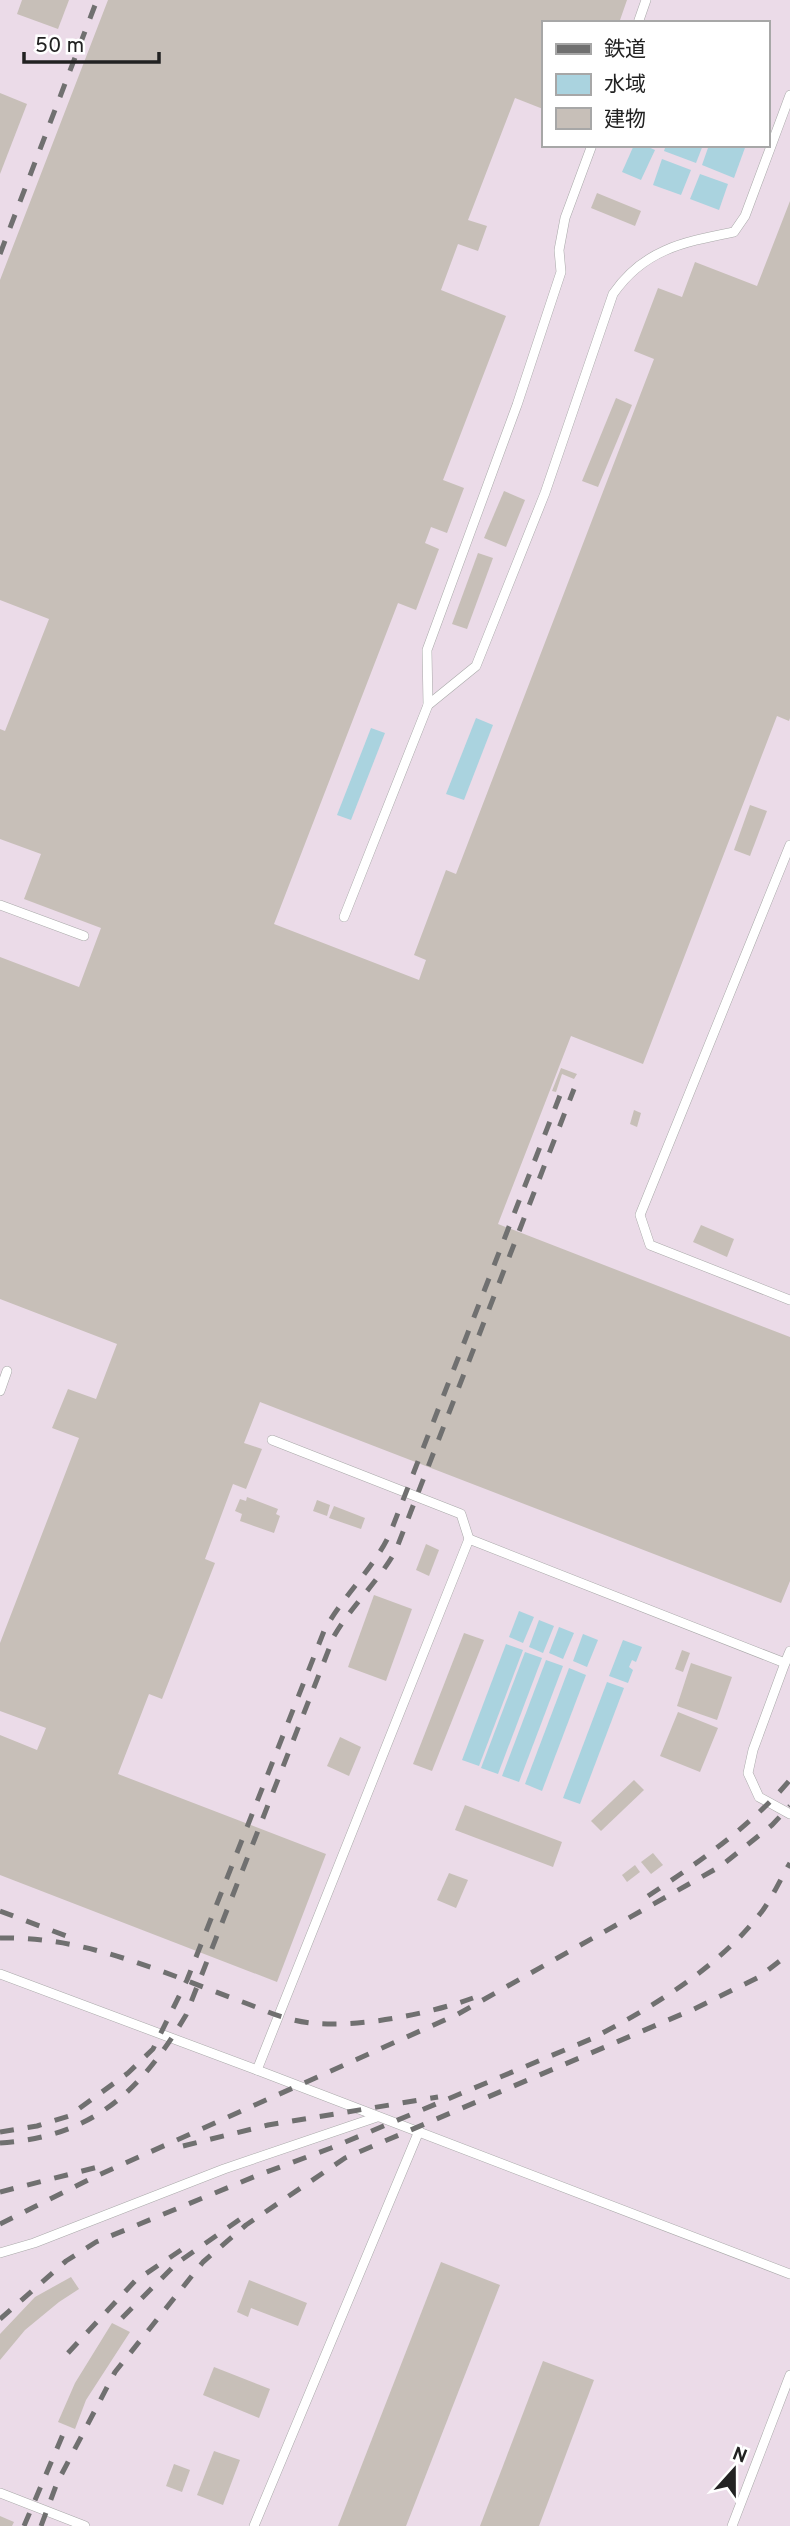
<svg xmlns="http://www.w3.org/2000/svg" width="790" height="2526" font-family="Overpass,'Noto Sans JP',sans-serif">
<rect width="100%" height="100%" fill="#f2efe9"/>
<!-- industrial -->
<path fill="#ebdbe8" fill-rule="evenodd" d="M 0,0 L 790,0 L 790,2526 L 0,2526 ZM 543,23 L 767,23 L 767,145 L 543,145 Z"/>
<!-- water -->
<g fill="#aad3df">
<polygon points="634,145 644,145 655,150 641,180 622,172"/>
<polygon points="666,145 703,145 696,163 664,151"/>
<polygon points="709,145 746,145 734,178 702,165"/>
<polygon points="662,159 691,170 681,195 653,185"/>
<polygon points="700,174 728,184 719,210 690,199"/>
<polygon points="476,718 493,725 464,800 446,794"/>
<polygon points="371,728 385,733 351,820 337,815"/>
<polygon points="519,1611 534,1617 523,1643 509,1637"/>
<polygon points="539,1620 554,1626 543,1653 529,1647"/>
<polygon points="559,1627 574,1633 563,1659 549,1653"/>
<polygon points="583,1634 598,1640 587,1667 573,1661"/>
<polygon points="623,1640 642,1647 636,1662 632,1660 629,1667 633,1670 628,1683 609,1676"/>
<polygon points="506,1644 523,1650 479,1766 462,1760"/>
<polygon points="525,1652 542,1658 498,1774 481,1768"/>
<polygon points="546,1660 563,1666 519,1782 502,1776"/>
<polygon points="569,1668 586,1675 542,1791 525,1784"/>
<polygon points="607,1682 624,1688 580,1804 563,1798"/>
</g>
<!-- building -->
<g fill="#c7bfb8">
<polygon points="22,0 69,0 58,29 17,14"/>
<polygon points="108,0 627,0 619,23 543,23 543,109 515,98 468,220 487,226 478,251 458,244 441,290 506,316 443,480 464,488 447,533 431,527 425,543 439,549 416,610 398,603 274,924 419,980 426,960 414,955 446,870 456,874 654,359 634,351 658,288 682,297 695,262 757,286 790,201 790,718 789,721 777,716 643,1064 571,1036 498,1224 790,1337 790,1581 781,1603 260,1402 244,1443 262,1449 246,1489 233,1484 205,1559 215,1563 162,1699 149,1694 118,1774 326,1854 277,1982 0,1875 0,1735 37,1750 46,1728 0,1711 0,1643 79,1438 52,1428 68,1389 96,1399 117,1344 0,1299 0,957 79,987 101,928 24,899 41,854 0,839 0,729 5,731 49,619 0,600 0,280"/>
<polygon points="0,93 27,104 0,174"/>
<polygon points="597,193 641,211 635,226 591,208"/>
<polygon points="616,398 632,405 598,487 582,481"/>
<polygon points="504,491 525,500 506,547 484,538"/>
<polygon points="478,553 493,558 467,629 452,624"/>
<polygon points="750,805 767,811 750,856 734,850"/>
<polygon points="561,1068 577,1074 574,1079 562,1074 556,1092 552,1091"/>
<polygon points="634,1110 641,1113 637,1127 630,1124"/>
<polygon points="701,1225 734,1239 727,1257 693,1242"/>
<polygon points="247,1497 278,1509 276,1514 280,1516 274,1533 240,1521 242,1514 235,1511 240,1499 246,1501"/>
<polygon points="317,1500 330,1505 327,1516 313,1511"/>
<polygon points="334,1506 365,1518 361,1529 329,1518"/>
<polygon points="426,1544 439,1550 429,1576 416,1570"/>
<polygon points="374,1595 412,1609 386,1681 348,1667"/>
<polygon points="464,1633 484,1640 432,1771 413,1764"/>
<polygon points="682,1650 690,1653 683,1672 675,1669"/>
<polygon points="691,1663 732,1677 717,1720 677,1706"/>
<polygon points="678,1712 718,1728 700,1772 660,1756"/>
<polygon points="340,1737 361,1747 349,1776 327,1766"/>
<polygon points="634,1780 644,1790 601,1831 591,1821"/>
<polygon points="465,1805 562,1842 553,1867 455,1830"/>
<polygon points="653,1853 663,1865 651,1874 641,1862"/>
<polygon points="635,1865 640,1872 627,1882 622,1875"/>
<polygon points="449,1873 468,1880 456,1908 437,1900"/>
<polygon points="441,2262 500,2285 406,2526 338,2526"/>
<polygon points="71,2277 79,2289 59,2302 25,2330 0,2360 0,2334 35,2297"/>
<polygon points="249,2280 307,2303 298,2326 251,2308 248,2317 237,2312"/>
<polygon points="112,2323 130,2332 86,2400 75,2429 58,2422 75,2383"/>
<polygon points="543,2361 594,2380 539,2526 480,2526"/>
<polygon points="214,2367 270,2389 259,2418 203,2395"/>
<polygon points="214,2451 240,2460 223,2505 197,2495"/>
<polygon points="174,2464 190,2470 182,2492 166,2486"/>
<polygon points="0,2516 14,2522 12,2526 0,2526"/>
</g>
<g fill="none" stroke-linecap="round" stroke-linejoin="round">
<defs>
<g id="lane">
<polyline points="638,23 646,0"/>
<path d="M 428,705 L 476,666 L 545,493 L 613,294 C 644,249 684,242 734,232 L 745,216 L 790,95"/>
<polyline points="790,845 640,1215 650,1245 790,1300"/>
<polyline points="0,905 84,936"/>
<polyline points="344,917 428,705 427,650 517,405 561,272 559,250 565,218 592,145"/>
<polyline points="0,1391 7,1371"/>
<polyline points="272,1440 461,1514 469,1539"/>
<polyline points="785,1663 790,1651"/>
<polyline points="0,1974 257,2070 790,2274"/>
<polyline points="257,2070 469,1539 785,1663 753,1750 748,1773 759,1797 790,1814"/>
<polyline points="0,2253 34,2243 224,2169 377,2117"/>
<polyline points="0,2493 85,2526"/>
<polyline points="254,2526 419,2131"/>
<polyline points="732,2526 790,2375"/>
</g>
</defs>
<!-- lane casing -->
<use href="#lane" stroke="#a9a9a9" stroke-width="10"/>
<!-- lane -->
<use href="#lane" stroke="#fff" stroke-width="9"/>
<!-- rail -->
<g stroke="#707070" stroke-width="5" stroke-dasharray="14 14" stroke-linecap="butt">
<polyline points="0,254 97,0"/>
<path d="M 648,1896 C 699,1862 750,1827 790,1780"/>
<polyline points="0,1911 69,1937"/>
<path d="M 0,1938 C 85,1936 162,1972 240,2001 C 257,2007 273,2015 290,2019 C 339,2033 426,2015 473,1998"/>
<path d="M 0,2132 L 37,2126 L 69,2116 L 128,2073 L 153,2049 L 187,1980 L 324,1631 C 343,1595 375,1568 391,1531 L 564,1085"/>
<path d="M 0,2143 C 93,2137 141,2091 186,2015 L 334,1636 C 352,1605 379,1581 396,1550 L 574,1089"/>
<polyline points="183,2146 268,2125 438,2097"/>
<polyline points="0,2192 102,2166"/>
<polyline points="0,2224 92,2178 458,2014 721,1866 772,1825 790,1806"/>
<polyline points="122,2318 177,2263 246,2215"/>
<path d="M 0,2319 L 66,2261 L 96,2242 L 256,2176 L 331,2148 L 591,2039 C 653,2007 720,1967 763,1910 C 773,1896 781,1878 790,1863"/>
<polyline points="68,2353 135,2281 181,2250"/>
<polyline points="24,2526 64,2432"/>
<polyline points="41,2526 57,2483 115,2372 203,2262 246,2225 345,2158 694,2009 759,1977 790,1953"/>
</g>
</g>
<!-- legend -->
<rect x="542" y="21" width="228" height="126" fill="#ffffff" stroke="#a7a7a7" stroke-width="2"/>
<rect x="556" y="44" width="35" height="10" fill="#707070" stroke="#a7a7a7" stroke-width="2"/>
<text x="604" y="56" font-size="21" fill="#222222">鉄道</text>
<rect x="556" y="74" width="35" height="21" fill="#aad3df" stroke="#a7a7a7" stroke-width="2"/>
<text x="604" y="91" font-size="21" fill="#222222">水域</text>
<rect x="556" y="108" width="35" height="21" fill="#c7bfb8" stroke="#a7a7a7" stroke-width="2"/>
<text x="604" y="126" font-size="21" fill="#222222">建物</text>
<!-- north arrow -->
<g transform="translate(734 2470) rotate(21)" stroke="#ffffff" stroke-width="5" paint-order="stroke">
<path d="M0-5L12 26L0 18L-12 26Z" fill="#222222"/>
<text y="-10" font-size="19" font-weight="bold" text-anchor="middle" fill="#222222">N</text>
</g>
<!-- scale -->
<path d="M24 52v10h135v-10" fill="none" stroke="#222222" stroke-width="3.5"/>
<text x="35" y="52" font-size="21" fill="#222222" stroke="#ffffff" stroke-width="5" paint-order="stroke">50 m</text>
</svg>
